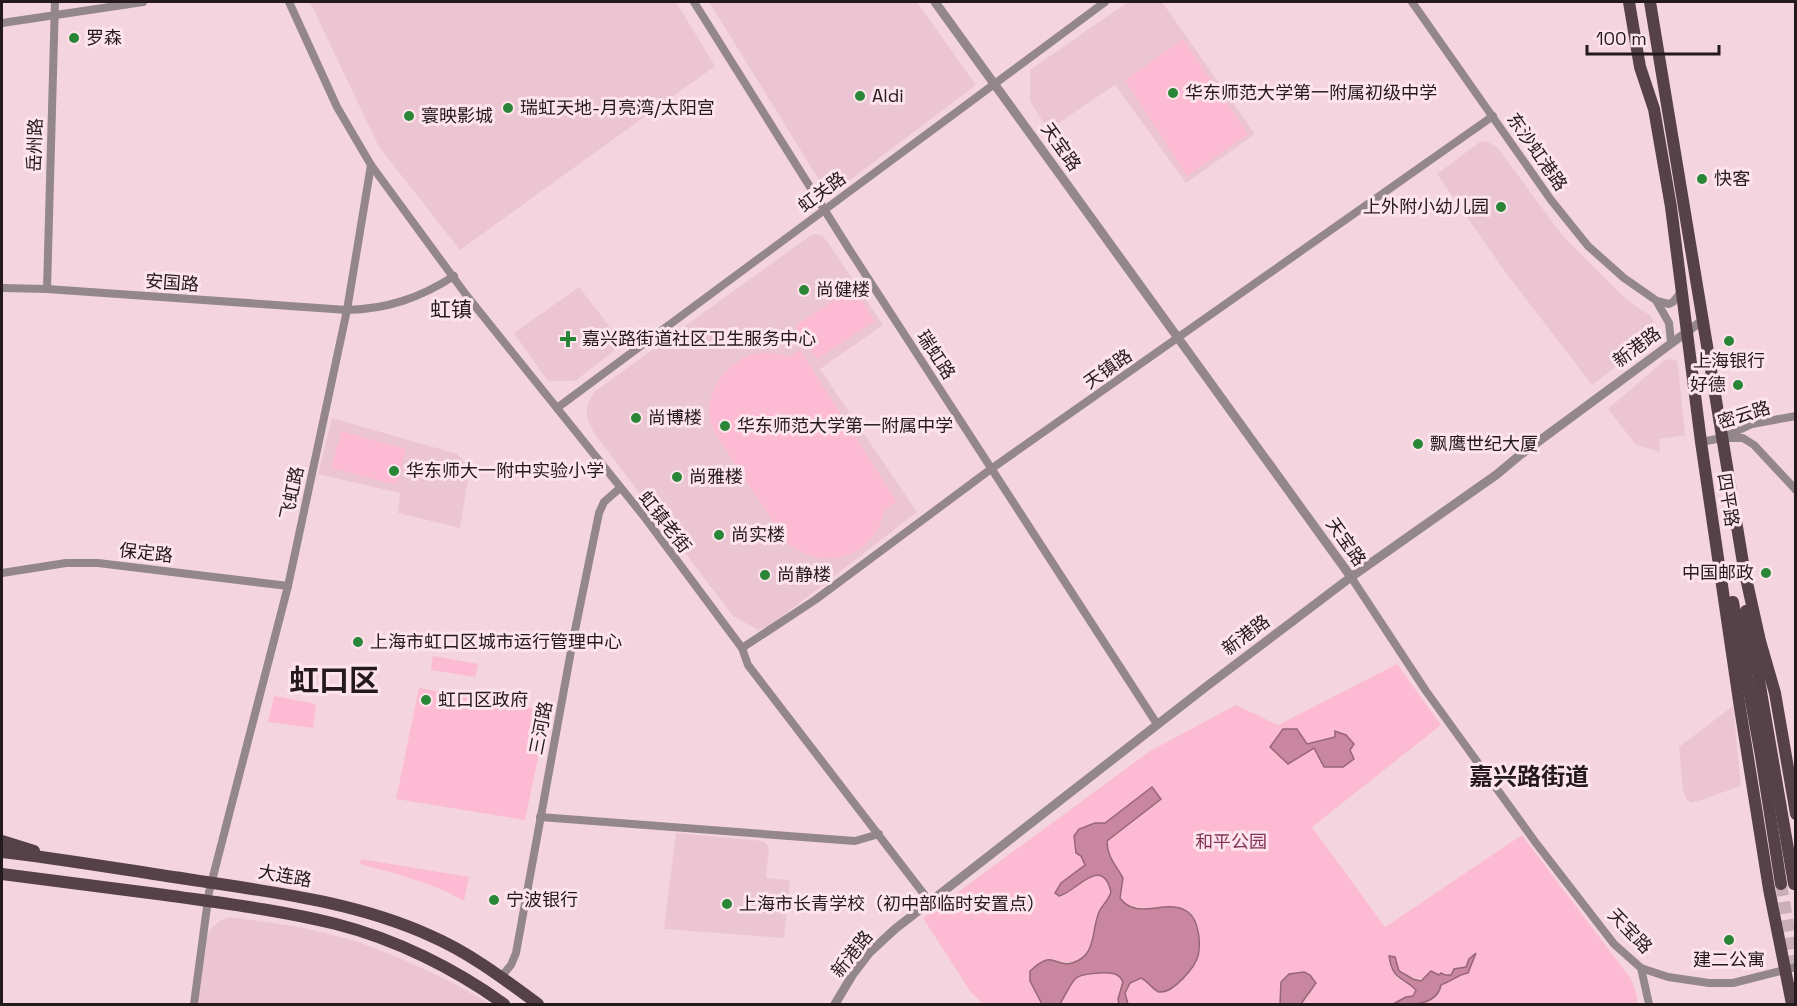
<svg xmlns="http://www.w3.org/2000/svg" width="1797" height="1006" font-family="'Space Grotesk','Noto Sans SC',sans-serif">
<rect width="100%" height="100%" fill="#f4d5df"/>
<!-- built -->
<g fill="#ecc5d2">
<polygon points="310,2 676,2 715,66 460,250 379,147"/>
<polygon points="709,2 917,2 976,85 829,196"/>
<polygon points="1128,2 1162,2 1255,134 1186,183 1115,85 1048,130 1030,101 1030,70"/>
<polygon points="1486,141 1497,147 1562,235 1627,300 1651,316 1654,323 1655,333 1650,340 1592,385 1506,273 1437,174 1480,142"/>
<polygon points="816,234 822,236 827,241 883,325 820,369 917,512 771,625 758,630 733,616 594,433 587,418 587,405 594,392 811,235"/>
<polygon points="579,287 623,344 575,381 548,381 514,333"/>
<polygon points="1672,359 1677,361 1678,365 1685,435 1659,439 1660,452 1636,445 1608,409 1665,360"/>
<polygon points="332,418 457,454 470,468 460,528 398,513 400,493 318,474"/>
<polygon points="1733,706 1741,786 1692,803 1686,799 1683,789 1679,747"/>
<polygon points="676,833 763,841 769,847 766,878 790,880 784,938 664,929"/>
<polygon points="230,917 300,927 356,941 404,960 447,980 491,1004 197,1004 206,938 211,928 221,920"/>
</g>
<!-- green -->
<g fill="#fcbbd2">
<polygon points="1183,39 1248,134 1187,176 1125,80"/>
<polygon points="853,287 875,321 817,359 795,326"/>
<path d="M 800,350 L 897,502 L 885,510 C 873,559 824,573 786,542 L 715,433 C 713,428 709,421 709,415 C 708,384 734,352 766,353 C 774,353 782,355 790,357 Z"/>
<polygon points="341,431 406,449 396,485 331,468"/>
<polygon points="433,656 478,664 475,677 431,670"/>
<path d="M 1397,664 L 1441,725 L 1312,827 L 1385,927 L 1522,835 L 1631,979 L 1637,996 L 1637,1004 L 1411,1004 L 1433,999 L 1441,985 C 1451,981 1457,975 1468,973 L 1466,967 L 1454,969 L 1451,975 C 1427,977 1422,984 1399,971 L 1395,957 L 1397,978 L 1410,984 L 1416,990 L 1414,996 L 1406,997 L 1393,1004 L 1301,1004 L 1309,996 L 1281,982 L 1280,1004 L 1128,1004 L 1125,993 L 1130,983 L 1141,978 L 1148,982 L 1155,989 L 1179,983 C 1194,963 1201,960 1197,934 C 1196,929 1196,924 1195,920 C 1183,892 1138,922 1120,898 L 1122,875 C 1113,864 1107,856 1107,841 L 1161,800 L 1152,787 L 1105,823 L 1095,823 L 1081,856 L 1085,865 L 1061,883 L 1063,896 C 1077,884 1104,860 1111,892 C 1108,903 1100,912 1096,922 C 1093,928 1095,934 1094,940 C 1090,961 1070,966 1053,959 L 1030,981 L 1042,1004 L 983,1004 L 970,991 L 923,918 L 1150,751 L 1236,705 L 1278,725 Z"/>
<polygon points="419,688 548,711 525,820 396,799"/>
<polygon points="274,696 316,704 313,728 268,722"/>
<path d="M 361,859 L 469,877 L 464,901 C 431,882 396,874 360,864 Z"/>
<path d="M 1087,972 C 1101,975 1114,969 1123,982 L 1118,999 L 1119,1004 L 1060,1004 L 1076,976 Z"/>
</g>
<!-- water -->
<g fill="#c8879f" stroke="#976678" stroke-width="1.5">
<polygon points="1283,729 1297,729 1307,744 1335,737 1335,731 1346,735 1354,744 1350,750 1354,759 1343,767 1324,767 1314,748 1288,764 1270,747"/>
<path d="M 1152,787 L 1161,799 L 1107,841 C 1107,857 1116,865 1123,878 L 1120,898 C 1137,922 1168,897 1188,912 C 1199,920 1201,944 1198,956 C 1195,967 1173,994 1159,992 C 1153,990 1148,981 1141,978 L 1130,983 L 1125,993 L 1128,1004 L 1119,1004 L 1118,999 L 1123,982 C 1122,980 1119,976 1117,975 C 1110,971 1080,973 1075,979 C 1069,986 1065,996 1060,1004 L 1042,1004 L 1030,981 L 1030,971 C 1055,948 1053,968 1072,963 C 1097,956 1091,931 1099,912 C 1102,905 1109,900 1111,892 C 1102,853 1074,894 1059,896 L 1055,893 L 1061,883 L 1085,865 L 1081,856 L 1076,853 L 1074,836 L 1079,829 L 1095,823 L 1105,823 Z"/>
<path d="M 1476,953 L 1468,973 C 1457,975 1452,981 1441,985 C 1437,1006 1410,1005 1393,1004 L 1406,997 L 1413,996 L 1416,990 C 1401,975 1393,981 1389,956 L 1395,957 L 1399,971 L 1413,979 L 1421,981 L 1431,971 L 1439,975 L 1441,973 L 1445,975 L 1451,975 L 1454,969 L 1466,967 L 1469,959 Z"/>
<polygon points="1304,972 1310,975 1316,983 1301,1004 1280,1004 1281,982 1289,974"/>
</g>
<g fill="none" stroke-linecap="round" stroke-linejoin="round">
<!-- primary-tunnel -->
<polyline stroke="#caafb8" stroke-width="12" stroke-dasharray="12 6" stroke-linecap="butt" points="1781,884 1796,969"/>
<!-- minor -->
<g stroke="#94878b" stroke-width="8">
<polyline points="289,2 337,107 371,165 467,296 646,519 742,648 748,665 930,902"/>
<polyline points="694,2 849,249 1157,724"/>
<polyline points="1412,2 1551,200 1588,246 1624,278 1657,301 1669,304 1673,302 1682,291"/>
<polyline points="2,23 143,2"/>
<path d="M 2,288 L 47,289 L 347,310 C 387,309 420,298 454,276"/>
<polyline points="47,289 55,2"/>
<polyline points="1657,302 1669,323 1671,342"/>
<polyline points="557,408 1105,2"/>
<polyline points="1723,438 1743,438 1754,445 1796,490"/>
<polyline points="1701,442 1722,438 1752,424 1796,416"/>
<polyline points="2,573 66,563 98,563 288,586"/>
<polyline points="1351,577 1426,691 1536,843 1614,944 1641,968 1668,977 1709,983 1733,983 1796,967"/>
<polyline points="742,648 815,600 991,469 1493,116"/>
<polyline points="540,817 855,841 879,834"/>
<polyline points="1641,968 1649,1004"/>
<polyline points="501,977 511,965 516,953 573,640 599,513 604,502 620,488"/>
<polyline points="194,1004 209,892 288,586 347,310 371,165"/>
</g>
<!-- tertiary -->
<g stroke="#94878b" stroke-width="9">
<polyline points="935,2 1351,577"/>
<polyline points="835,1004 853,974 869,953 895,929 1207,686 1351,577 1496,475 1520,455 1703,320"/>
</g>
<!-- primary -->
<g stroke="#564148" stroke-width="12">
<polyline points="1629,2 1640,67 1654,109 1671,207 1701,442 1740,708 1769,889 1792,1004"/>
<polyline points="1650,2 1744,569 1760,641 1775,693 1796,814"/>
<polyline points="1733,602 1761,756 1781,884"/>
<polyline points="1746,611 1750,641 1758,674 1794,884"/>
<polyline points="2,841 34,851"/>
<path d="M 2,852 C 63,859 125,870 187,879 C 270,892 354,901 431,936 C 470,953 504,979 538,1004"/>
<path d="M 2,874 C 56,881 110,888 165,895 C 221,903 280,910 336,924 C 395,939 454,968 504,1004"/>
</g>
</g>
<!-- markers -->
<g fill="#2a8637" stroke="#fde4ec" stroke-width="2">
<circle cx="74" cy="38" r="6"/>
<circle cx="1173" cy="93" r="6"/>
<circle cx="860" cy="96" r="6"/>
<circle cx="508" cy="108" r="6"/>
<circle cx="409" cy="116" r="6"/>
<circle cx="1702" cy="179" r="6"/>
<circle cx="1501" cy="207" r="6"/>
<circle cx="804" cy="290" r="6"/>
<path d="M565 330h6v6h6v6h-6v6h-6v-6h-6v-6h6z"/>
<circle cx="1729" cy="341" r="6"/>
<circle cx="1738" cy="385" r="6"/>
<circle cx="636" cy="418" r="6"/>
<circle cx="725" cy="426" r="6"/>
<circle cx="1418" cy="444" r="6"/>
<circle cx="394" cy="471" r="6"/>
<circle cx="677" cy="477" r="6"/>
<circle cx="719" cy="535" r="6"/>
<circle cx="1766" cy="573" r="6"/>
<circle cx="765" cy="575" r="6"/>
<circle cx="358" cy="642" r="6"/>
<circle cx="426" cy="700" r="6"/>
<circle cx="494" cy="900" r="6"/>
<circle cx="727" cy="904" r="6"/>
<circle cx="1729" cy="940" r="6"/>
</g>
<g text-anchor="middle" stroke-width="6" stroke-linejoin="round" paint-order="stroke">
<!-- poi labels -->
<g font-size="18" fill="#24191d" stroke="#fde4ec" text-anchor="start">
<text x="86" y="44">罗森</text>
<text x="1185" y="99">华东师范大学第一附属初级中学</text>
<text x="872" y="102">Aldi</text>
<text x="520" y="114">瑞虹天地-月亮湾/太阳宫</text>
<text x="421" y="122">寰映影城</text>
<text x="1714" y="185">快客</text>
<text x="1489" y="213" text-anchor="end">上外附小幼儿园</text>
<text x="816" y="296">尚健楼</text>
<text x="582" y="345">嘉兴路街道社区卫生服务中心</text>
<text x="1729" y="367" text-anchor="middle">上海银行</text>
<text x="1726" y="391" text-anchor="end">好德</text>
<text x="648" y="424">尚博楼</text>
<text x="737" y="432">华东师范大学第一附属中学</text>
<text x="1430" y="450">飘鹰世纪大厦</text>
<text x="406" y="477">华东师大一附中实验小学</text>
<text x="689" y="483">尚雅楼</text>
<text x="731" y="541">尚实楼</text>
<text x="1754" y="579" text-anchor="end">中国邮政</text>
<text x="777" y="581">尚静楼</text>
<text x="370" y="648">上海市虹口区城市运行管理中心</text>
<text x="438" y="706">虹口区政府</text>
<text x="506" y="906">宁波银行</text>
<text x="739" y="910">上海市长青学校（初中部临时安置点）</text>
<text x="1729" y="966" text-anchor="middle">建二公寓</text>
</g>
<!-- street labels -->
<g font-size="18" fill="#24191d" stroke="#fde4ec">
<text transform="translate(35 145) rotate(-88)" y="6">岳州路</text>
<text transform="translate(1061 147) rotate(55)" y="6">天宝路</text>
<text transform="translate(1537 152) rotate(55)" y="6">东沙虹港路</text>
<text transform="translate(822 192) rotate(-37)" y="6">虹关路</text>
<text transform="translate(172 283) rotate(4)" y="6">安国路</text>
<text transform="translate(1637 347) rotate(-37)" y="6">新港路</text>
<text transform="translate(936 355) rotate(57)" y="6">瑞虹路</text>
<text transform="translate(1108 369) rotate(-35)" y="6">天镇路</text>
<text transform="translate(1744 415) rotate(-17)" y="6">密云路</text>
<text transform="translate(292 493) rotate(-78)" y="6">飞虹路</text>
<text transform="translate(1728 500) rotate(81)" y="6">四平路</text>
<text transform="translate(665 522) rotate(52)" y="6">虹镇老街</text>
<text transform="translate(1346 542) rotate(55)" y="6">天宝路</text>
<text transform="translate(146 553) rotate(6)" y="6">保定路</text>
<text transform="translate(1246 635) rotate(-37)" y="6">新港路</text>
<text transform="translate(541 728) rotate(-79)" y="6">三河路</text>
<text transform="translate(285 876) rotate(10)" y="6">大连路</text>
<text transform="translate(1630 931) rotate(46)" y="6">天宝路</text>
<text transform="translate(852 954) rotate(-51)" y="6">新港路</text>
</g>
<!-- park labels -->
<g font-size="18" fill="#833456" stroke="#fde4ec">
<text x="1231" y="848">和平公园</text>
</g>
<!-- quarter labels -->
<g font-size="21" fill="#24191d" stroke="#fde4ec">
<text x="451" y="317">虹镇</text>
</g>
<!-- district labels -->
<g font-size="24" font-weight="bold" fill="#24191d" stroke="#fde4ec">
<text x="1529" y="785">嘉兴路街道</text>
</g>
<!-- town labels -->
<g font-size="30" font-weight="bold" fill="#24191d" stroke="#fde4ec">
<text x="334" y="691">虹口区</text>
</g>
</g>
<!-- border -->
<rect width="1797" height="1006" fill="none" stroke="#24191d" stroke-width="6"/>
<!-- scale -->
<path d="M1587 45v9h132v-9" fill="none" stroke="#24191d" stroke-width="3"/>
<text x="1596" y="45" font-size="18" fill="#24191d" stroke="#fde4ec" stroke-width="4.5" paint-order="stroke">100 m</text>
</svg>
